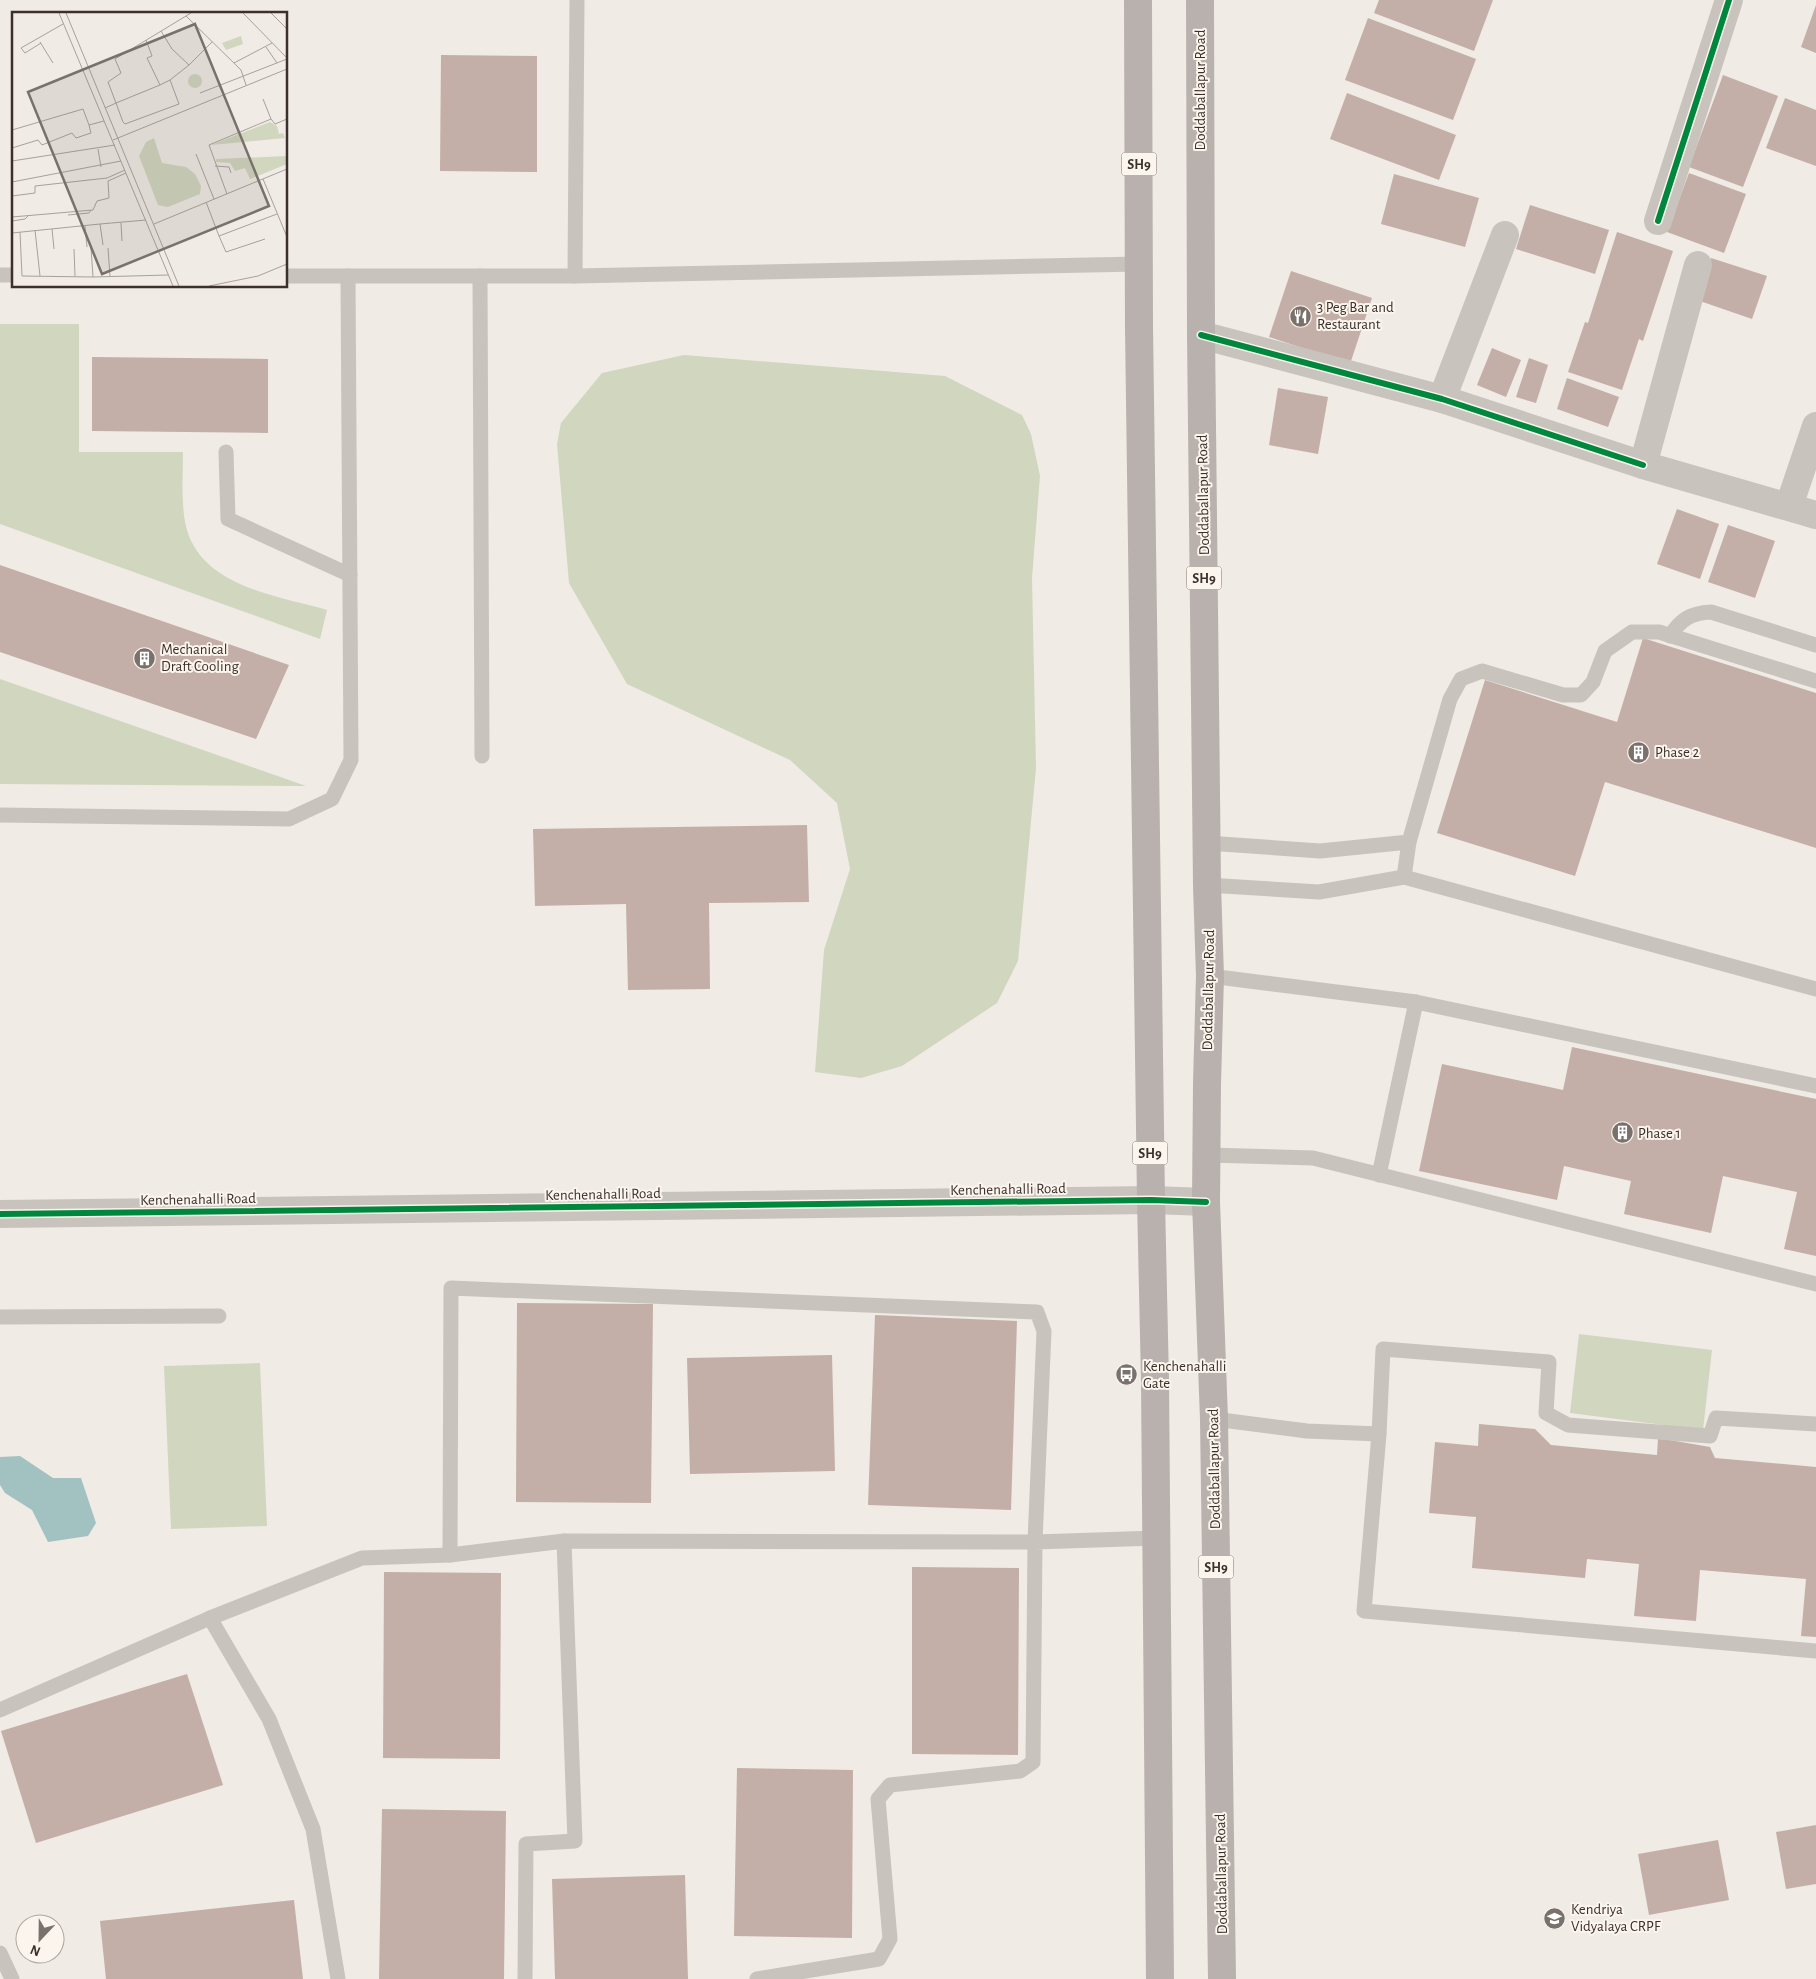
<svg xmlns="http://www.w3.org/2000/svg" width="1816" height="1979" font-family="'Alegreya Sans',sans-serif">
<rect width="100%" height="100%" fill="#f0ebe5"/>
<!-- green -->
<g fill="#d1d6bf">
<path d="M 0,324 L 79,324 L 79,452 L 183,452 C 183,475 181,499 185,522 C 197,586 275,595 327,610 L 320,639 L 0,524 Z"/>
<polygon points="684,355 945,376 1022,415 1031,434 1040,476 1032,578 1036,768 1018,961 997,1003 902,1066 861,1078 815,1072 824,950 850,869 837,803 790,760 627,684 569,583 557,444 561,423 602,373"/>
<polygon points="0,679 306,786 0,784"/>
<polygon points="1579,1334 1712,1350 1703,1430 1570,1413"/>
<polygon points="260,1363 267,1526 171,1529 164,1366"/>
</g>
<!-- water -->
<polygon fill="#a1c2c1" points="20,1456 53,1478 81,1478 96,1523 88,1536 48,1542 32,1510 5,1493 0,1485 0,1457"/>
<!-- building -->
<g fill="#c3afa7">
<polygon points="1379,0 1493,0 1474,51 1374,13"/>
<polygon points="1816,5 1816,53 1801,47"/>
<polygon points="1368,18 1476,59 1453,120 1345,80"/>
<polygon points="441,55 537,56 537,172 440,171"/>
<polygon points="1723,75 1778,96 1743,187 1689,167"/>
<polygon points="1347,93 1456,135 1439,180 1330,139"/>
<polygon points="1785,98 1816,110 1816,166 1766,148"/>
<polygon points="1689,173 1746,194 1724,253 1667,232"/>
<polygon points="1394,174 1479,198 1465,247 1381,224"/>
<polygon points="1530,205 1609,230 1595,274 1516,249"/>
<polygon points="1617,232 1673,251 1643,341 1639,339 1622,390 1568,372 1585,322 1588,323"/>
<polygon points="1711,258 1767,276 1752,319 1697,300"/>
<polygon points="1291,271 1372,298 1350,364 1269,337"/>
<polygon points="1492,348 1521,360 1506,397 1477,385"/>
<polygon points="92,357 268,359 268,433 92,431"/>
<polygon points="1529,358 1548,365 1536,403 1516,397"/>
<polygon points="1567,378 1619,397 1608,427 1557,409"/>
<polygon points="1278,388 1328,397 1318,454 1269,445"/>
<polygon points="1677,509 1719,524 1700,579 1657,564"/>
<polygon points="1728,525 1775,541 1755,598 1708,582"/>
<polygon points="0,565 289,665 256,739 0,652"/>
<polygon points="1643,638 1816,693 1816,848 1605,782 1575,876 1437,833 1485,680 1617,722"/>
<polygon points="807,825 809,902 709,903 710,989 628,990 626,904 535,906 533,829"/>
<polygon points="1572,1047 1816,1099 1816,1256 1784,1249 1797,1192 1723,1176 1711,1233 1624,1214 1631,1181 1564,1166 1557,1200 1419,1171 1442,1064 1563,1090"/>
<polygon points="517,1303 653,1304 651,1503 516,1502"/>
<polygon points="875,1315 1017,1321 1011,1510 868,1505"/>
<polygon points="832,1355 835,1471 690,1474 687,1358"/>
<polygon points="1479,1424 1535,1429 1551,1445 1657,1455 1658,1438 1710,1447 1715,1458 1816,1467 1816,1637 1801,1636 1806,1579 1700,1570 1696,1621 1634,1616 1639,1564 1587,1559 1585,1578 1472,1568 1476,1517 1429,1513 1435,1442 1478,1446"/>
<polygon points="912,1567 1019,1568 1018,1755 912,1754"/>
<polygon points="384,1572 501,1573 500,1759 383,1758"/>
<polygon points="187,1674 223,1785 36,1843 1,1731"/>
<polygon points="737,1768 853,1770 852,1938 734,1936"/>
<polygon points="382,1809 506,1811 504,1979 379,1979"/>
<polygon points="1816,1825 1816,1884 1786,1889 1776,1832"/>
<polygon points="1718,1840 1729,1900 1649,1915 1638,1854"/>
<polygon points="685,1875 688,1979 555,1979 552,1879"/>
<polygon points="294,1900 303,1979 106,1979 100,1921"/>
</g>
<g fill="none" stroke-linecap="round" stroke-linejoin="round">
<!-- lane -->
<g stroke="#c9c3be" stroke-width="15">
<polyline points="0,275 14,275"/>
<polyline points="286,276 575,276 1139,264"/>
<polyline points="480,276 482,756"/>
<polyline points="575,276 577,0"/>
<polyline points="226,452 228,519 350,575"/>
<path d="M 1670,636 C 1681,619 1691,613 1711,612 L 1816,645"/>
<polyline points="0,815 289,819 332,799 351,760 348,276"/>
<polyline points="1207,843 1320,851 1409,842 1450,699 1461,679 1482,671 1563,695 1581,695 1593,682 1605,651 1632,632 1659,632 1816,681"/>
<polyline points="1404,877 1409,842"/>
<polyline points="1207,885 1319,892 1404,877 1816,989"/>
<polyline points="1210,976 1416,1002 1816,1086"/>
<polyline points="1207,1155 1313,1158 1816,1284"/>
<polyline points="1379,1175 1416,1002"/>
<polyline points="0,1317 219,1316"/>
<polyline points="1214,1419 1307,1431 1379,1434 1364,1611 1816,1651"/>
<polyline points="1379,1434 1383,1349 1549,1362 1546,1413 1568,1425 1710,1436 1716,1418 1816,1424"/>
<polyline points="210,1618 362,1558 450,1555"/>
<polyline points="0,1710 210,1618 269,1719 313,1829 338,1979"/>
<polyline points="0,1953 12,1979"/>
<polyline points="525,1979 526,1844 575,1841 564,1541"/>
<polyline points="757,1979 879,1959 890,1939 878,1799 890,1785 1020,1771 1033,1762 1035,1542 1044,1331 1037,1312 451,1288 450,1555 564,1541 1035,1542 1157,1538"/>
</g>
<!-- street -->
<g stroke="#c9c3be" stroke-width="28">
<polyline points="1658,221 1729,0"/>
<polyline points="1698,265 1643,465 1816,515"/>
<polyline points="1201,335 1442,399 1643,465"/>
<polyline points="1442,399 1505,235"/>
<polyline points="1789,506 1816,426"/>
<polyline points="0,1214 1151,1200 1206,1202"/>
</g>
<!-- primary -->
<g stroke="#b8b1ad" stroke-width="28">
<polyline points="1138,0 1139,327 1151,1200 1155,1381 1160,1979"/>
<polyline points="1200,0 1201,335 1207,885 1210,976 1207,1084 1206,1202 1214,1419 1222,1979"/>
</g>
<defs>
<g id="cycleway">
<polyline points="1658,221 1729,0"/>
<polyline points="1201,335 1442,399 1643,465"/>
<polyline points="0,1214 1151,1200 1206,1202"/>
</g>
</defs>
<!-- cycleway casing -->
<use href="#cycleway" stroke="#fbf5ee" stroke-width="9"/>
<!-- cycleway -->
<use href="#cycleway" stroke="#00873e" stroke-width="6"/>
</g>
<!-- icons -->
<defs>
<symbol id="restaurant-disc" viewBox="-11 -11 22 22"><circle r="9.5" fill="#7a716c" stroke="#fbf5ee"/><path d="M-5-6h1v4h1v-4h1v4h1v-4h1v5L-1.5 .5V6h-2V.5L-5-1ZM5-6V6H3V1.5H1.5Q1.5-4 5-6Z" fill="#fff"/></symbol>
<symbol id="building-disc" viewBox="-11 -11 22 22"><circle r="9.5" fill="#7a716c" stroke="#fbf5ee"/><path d="M-4-6H4V6H1V3H-1V6H-4ZM-2.5-4.3h1.7v1.8h-1.7ZM.8-4.3h1.7v1.8H.8ZM-2.5-1h1.7V.8h-1.7ZM.8-1h1.7V.8H.8Z" fill="#fff"/></symbol>
<symbol id="bus-disc" viewBox="-11 -11 22 22"><circle r="9.5" fill="#7a716c" stroke="#fbf5ee"/><path d="M-5-6H5V4H4V6H2V4H-2V6H-4V4H-5ZM-3.5-4V0h7V-4ZM-3.5 1.2v1.5H-2V1.2ZM2 1.2v1.5H3.5V1.2Z" fill="#fff"/></symbol>
<symbol id="school-disc" viewBox="-11 -11 22 22"><circle r="9.5" fill="#7a716c" stroke="#fbf5ee"/><path d="M0-5L7-2L0 1L-7-2ZM-4 1L0 2.5L4 1V4Q0 6-4 4Z" fill="#fff"/></symbol>
</defs>
<g fill-rule="evenodd">
<use href="#restaurant-disc" x="1288" y="304" width="25" height="25"/>
<use href="#building-disc" x="132" y="646" width="25" height="25"/>
<use href="#building-disc" x="1626" y="740" width="25" height="25"/>
<use href="#building-disc" x="1610" y="1120" width="25" height="25"/>
<use href="#bus-disc" x="1114" y="1362" width="25" height="25"/>
<use href="#school-disc" x="1542" y="1906" width="25" height="25"/>
</g>
<g text-anchor="middle" stroke-width="4" stroke-linejoin="round" paint-order="stroke">
<!-- shield labels -->
<g fill="#fbf5ee" stroke="#756b66" stroke-width="1">
<rect x="1121.5" y="152.5" width="35" height="23" rx="4"/>
<rect x="1186.5" y="566.5" width="35" height="23" rx="4"/>
<rect x="1132.5" y="1141.5" width="35" height="23" rx="4"/>
<rect x="1198.5" y="1555.5" width="35" height="23" rx="4"/>
</g>
<g font-size="14" font-weight="bold" fill="#3b302b">
<text x="1139" y="169">SH9</text>
<text x="1204" y="583">SH9</text>
<text x="1150" y="1158">SH9</text>
<text x="1216" y="1572">SH9</text>
</g>
<!-- street labels -->
<g font-size="15" fill="#3b302b" stroke="#fbf5ee">
<text transform="translate(1200 90) rotate(-90)" y="5">Doddaballapur Road</text>
<text transform="translate(1203 495) rotate(-91)" y="5">Doddaballapur Road</text>
<text transform="translate(1208 990) rotate(-89)" y="5">Doddaballapur Road</text>
<text transform="translate(1008 1189) rotate(-1)" y="5">Kenchenahalli Road</text>
<text transform="translate(603 1194) rotate(-1)" y="5">Kenchenahalli Road</text>
<text transform="translate(198 1199) rotate(-1)" y="5">Kenchenahalli Road</text>
<text transform="translate(1214 1469) rotate(-91)" y="5">Doddaballapur Road</text>
<text transform="translate(1221 1874) rotate(-91)" y="5">Doddaballapur Road</text>
</g>
<!-- poi labels -->
<g font-size="15" fill="#3b302b" stroke="#fbf5ee" text-anchor="start">
<text x="1317" y="312">3 Peg Bar and<tspan x="1317" dy="17">Restaurant</tspan></text>
<text x="161" y="654">Mechanical<tspan x="161" dy="17">Draft Cooling</tspan></text>
<text x="1655" y="757">Phase 2</text>
<text x="1638" y="1138">Phase 1</text>
<text x="1143" y="1371">Kenchenahalli<tspan x="1143" dy="17">Gate</tspan></text>
<text x="1571" y="1914">Kendriya<tspan x="1571" dy="17">Vidyalaya CRPF</tspan></text>
</g>
</g>
<!-- overview -->
<g transform="translate(12 12)">
<rect width="275" height="275" fill="#f0ebe5"/>
<path d="M 229,24 L 231,32 L 214,38 L 210,31 ZM176 69a7 7 0 1 1 14 0a7 7 0 1 1-14 0ZM 258,110 L 265,114 L 267,122 L 271,121 L 273,126 L 199,133 ZM 142,126 L 150,151 L 174,155 L 183,162 L 189,174 L 188,182 L 156,195 L 146,193 L 127,144 L 134,130 ZM 275,144 L 275,152 L 238,167 L 233,156 L 223,159 L 218,151 L 204,150 L 204,147 Z" fill="#d1d6bf"/>
<path fill="none" stroke="#a8a09b" stroke-width="1" d="M 47,1 L 161,274M 54,1 L 167,274M 179,1 L 174,4 L 229,58 L 234,73M 231,1 L 275,46M 259,1 L 275,17M 149,19 L 160,37 L 177,53 L 200,30M 134,28 L 140,44 L 135,46 L 148,73M 28,30 L 41,51M 29,31 L 13,41 L 9,36 L 51,12M 254,35 L 265,51M 222,51 L 260,31M 158,68 L 177,53M 188,81 L 275,47M 251,87 L 259,107M 93,96 L 104,91 L 148,73 L 158,68 L 167,92 L 113,112 L 111,110 L 104,91 L 96,70 L 109,61 L 103,47 L 174,4M 0,118 L 71,97 L 77,113 L 92,109M 101,128 L 275,57M 0,136 L 26,128 L 30,133 L 60,121 L 64,126 L 79,121 L 77,113M 86,137 L 89,155M 184,142 L 202,187M 0,149 L 103,133M 203,154 L 217,155 L 219,161M 251,167 L 275,225M 0,170 L 109,149M 215,182 L 197,133 L 259,107 L 263,112 L 275,107M 0,184 L 23,181 L 23,174 L 95,166 L 113,158M 194,190 L 207,224 L 265,202M 56,203 L 77,201 L 79,198M 0,205 L 81,198 L 85,189 L 97,186 L 96,169 L 114,161M 0,209 L 13,207 L 17,203M 109,211 L 110,229M 88,212 L 134,208M 142,212 L 275,157M 73,214 L 75,235M 40,217 L 42,237M 23,218 L 28,264M 8,220 L 10,264 L 81,265M 0,221 L 88,212 L 91,233M 207,224 L 214,240 L 253,227M 79,236 L 81,265 L 156,263M 96,236 L 98,264M 62,237 L 63,264M 197,274 L 246,264 L 275,252"/>
<path fill="#7a716c" fill-opacity="0.15" stroke="#7a716c" stroke-width="2.5" d="M 183,12 L 257,194 L 90,262 L 16,80 Z"/>
<rect width="275" height="275" fill="none" stroke="#3b302b" stroke-width="2.5"/>
</g>
<!-- north arrow -->
<g transform="translate(40 1939) rotate(202)"><circle r="24" fill="#fbf5ee" stroke="#aea6a0"/>
<path d="M0-4L9 19L0 12L-9 19Z" fill="#7a716c"/>
<text y="-8" font-size="14" font-weight="bold" text-anchor="middle" fill="#3b302b">N</text>
</g>
</svg>
